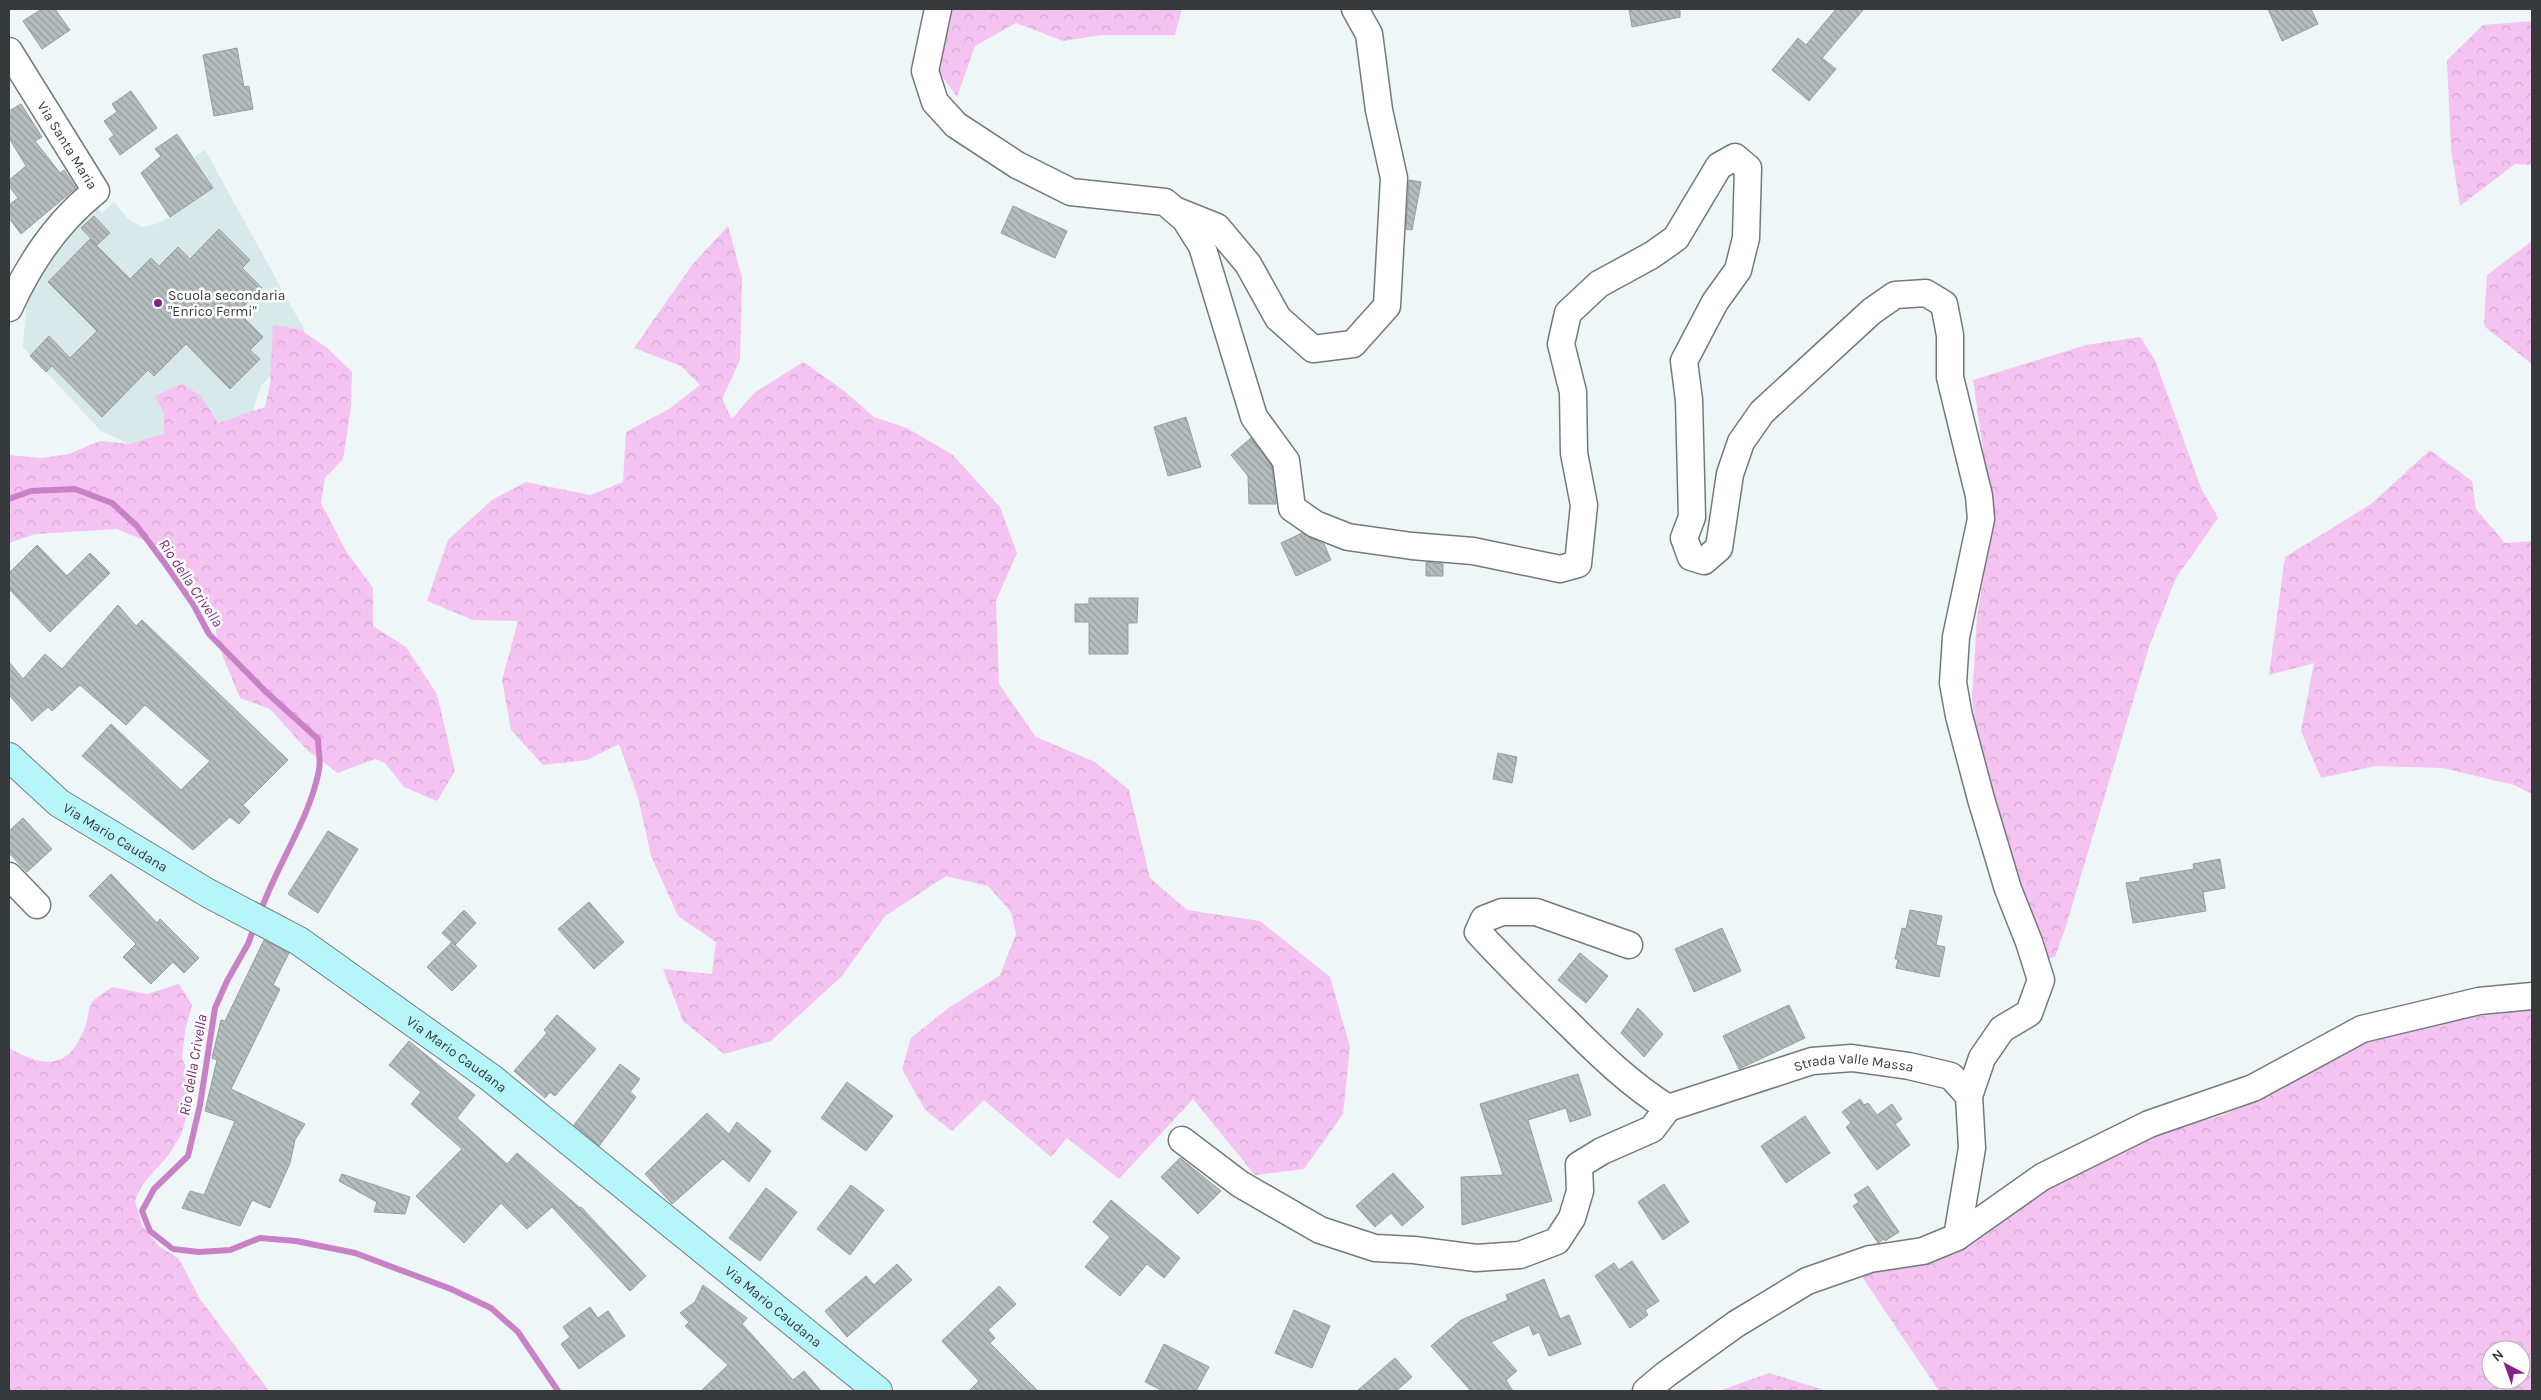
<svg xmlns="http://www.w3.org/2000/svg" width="2541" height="1400" font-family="Karla,sans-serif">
<defs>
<pattern id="forest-crowns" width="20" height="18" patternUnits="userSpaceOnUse" patternTransform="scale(1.25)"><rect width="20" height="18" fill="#f4c3f1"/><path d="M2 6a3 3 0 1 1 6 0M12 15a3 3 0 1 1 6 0" fill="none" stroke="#d2a8cf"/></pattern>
<pattern id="building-back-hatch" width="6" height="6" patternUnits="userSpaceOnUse" patternTransform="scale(1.25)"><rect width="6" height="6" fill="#b6bdbe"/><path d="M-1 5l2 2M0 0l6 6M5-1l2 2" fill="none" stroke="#959b9b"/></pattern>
</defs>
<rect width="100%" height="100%" fill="#eef6f7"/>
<!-- built -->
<polygon fill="#d8e9ea" points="205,150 305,331 290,354 261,386 251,416 146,451 101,431 23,347 27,293 51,259 65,244 61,233 94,203 102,213 114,202 129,220 143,227 156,224 170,217 213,188 194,157"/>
<!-- forest -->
<g fill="url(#forest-crowns)" fill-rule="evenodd">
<polygon points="930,9 1182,9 1175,35 1101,35 1063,41 1016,23 975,46 957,97 934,65"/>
<polygon points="2532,21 2532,165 2515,164 2460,206 2451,149 2447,60 2483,25"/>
<polygon points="728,226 742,277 740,360 722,399 732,419 754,393 803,362 843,390 874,417 907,428 953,455 1000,507 1017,553 996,601 999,684 1036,737 1095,762 1129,790 1150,878 1187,910 1260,921 1330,977 1350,1047 1343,1114 1304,1169 1255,1175 1193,1099 1119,1179 1067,1138 1051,1157 984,1100 952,1131 925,1110 902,1069 911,1038 947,1009 1000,975 1016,934 1011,912 988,886 946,876 885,916 842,976 771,1041 724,1054 683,1021 663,969 712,974 716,942 678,916 651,856 638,797 619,744 587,760 543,765 511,730 502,680 518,621 473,620 427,601 448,540 492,500 526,482 590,495 623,482 626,432 669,409 700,385 681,366 634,348 692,265"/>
<polygon points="2532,241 2532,364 2484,326 2487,275"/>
<polygon points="273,325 300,329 327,348 352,372 351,407 343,459 325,478 321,503 346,551 373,588 373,626 406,647 437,694 455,771 437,801 404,787 385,763 375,759 338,773 307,750 270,709 240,698 223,657 213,621 167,550 117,529 35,534 9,543 9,455 42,458 69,454 100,441 129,444 164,434 164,414 155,396 182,384 201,396 218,423 265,407 270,384"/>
<polygon points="2140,337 2155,360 2201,488 2218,518 2176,578 2150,644 2066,926 2055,957 2047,959 2003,870 1979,755 1972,699 1977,617 1993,520 1973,380 2086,345"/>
<polygon points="2430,450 2472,481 2476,509 2505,543 2532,541 2532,794 2514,785 2443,768 2375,766 2321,778 2301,731 2314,663 2269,675 2285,557 2371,504"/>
<path d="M 179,984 L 192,1005 L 185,1031 L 182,1058 L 192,1082 L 189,1108 L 181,1135 L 167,1157 L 142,1185 L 135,1201 L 142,1226 L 159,1246 L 179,1259 L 200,1299 L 269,1391 L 9,1391 L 9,1048 C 44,1068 69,1070 85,1027 C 88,1020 88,1007 93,1001 C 98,996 106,992 112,987 L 147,994 Z"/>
<path d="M 2532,1009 L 2532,1391 L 1939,1391 L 1861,1275 L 1974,1243 L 2019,1211 L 2060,1176 L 2143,1136 L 2221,1116 L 2265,1096 L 2359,1043 L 2441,1021 ZM 2491,1350 L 2521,1350 L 2521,1380 L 2491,1380 Z"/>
<polygon points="1769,1373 1827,1391 1719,1391"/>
</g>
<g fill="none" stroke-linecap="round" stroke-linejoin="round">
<!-- stream -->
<g stroke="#c881c6" stroke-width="6">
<path d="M 9,499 L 31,491 L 75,489 L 112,503 L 137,526 L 166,565 L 193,604 L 209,634 L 265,691 L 318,739 C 318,748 321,760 319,770 C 309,821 277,864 260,913"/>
<polyline points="255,925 248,944 227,981 215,1008 200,1105 188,1156 154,1189 142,1211 150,1231 173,1249 199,1252 230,1250 260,1238 296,1241 355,1253 451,1289 491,1308 518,1332 558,1391"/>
</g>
</g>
<!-- building -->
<g fill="url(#building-back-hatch)" stroke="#979e9f">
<polygon points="42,9 55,9 70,30 42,49 23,21"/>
<polygon points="1629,9 1680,9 1680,17 1632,27"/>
<polygon points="1836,9 1864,9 1822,58 1836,69 1809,101 1772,70 1798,38 1806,45"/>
<polygon points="2268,9 2311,9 2318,24 2282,41"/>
<polygon points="237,48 244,87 249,86 253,109 214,116 203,55"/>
<polygon points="131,91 157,128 120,155 109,139 114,135 104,121 117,112 112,104"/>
<polygon points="21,104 42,137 35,141 60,173 64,170 76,188 21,234 9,218 9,205 18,198 9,186 9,180 26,166 9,138 9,111"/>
<polygon points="177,134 213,188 170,217 141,173 161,156 155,149"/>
<polygon points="1409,180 1421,182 1412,230 1406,229"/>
<polygon points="1013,206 1067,231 1055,258 1001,233"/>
<polygon points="94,216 110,233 97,245 81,228"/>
<polygon points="219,229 250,260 242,268 262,288 238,312 263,337 250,350 260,359 230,389 186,344 154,376 148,370 102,417 52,366 46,372 30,356 49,336 70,358 97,331 48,282 90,239 130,279 151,258 159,266 178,247 190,259"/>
<polygon points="1186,417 1201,467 1168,476 1154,427"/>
<polygon points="1251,438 1272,467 1276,504 1249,504 1248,476 1231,455"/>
<polygon points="1302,533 1324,544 1331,560 1296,576 1281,543"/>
<polygon points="37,545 67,576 90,553 110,573 50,632 9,589 9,573"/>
<polygon points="1426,562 1443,564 1443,576 1426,576"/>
<polygon points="1089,598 1138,598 1137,623 1128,623 1128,654 1089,654 1089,622 1075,622 1075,604 1089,604"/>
<polygon points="118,605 136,626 142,620 288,760 243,805 250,812 239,824 230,817 193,850 82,756 111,724 181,790 210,761 145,705 126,725 80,685 52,711 48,707 32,721 9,695 9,662 23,679 45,654 62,669"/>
<polygon points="1498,753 1517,757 1512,783 1493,779"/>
<polygon points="23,818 52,849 27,872 9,853 9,831"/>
<polygon points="328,831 358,849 318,913 288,894"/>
<polygon points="2220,859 2225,888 2203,892 2206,911 2133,923 2126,883 2140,881 2140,878 2194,869 2193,864"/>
<polygon points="111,874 157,923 160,919 199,958 184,973 173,962 151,984 123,957 136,944 89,896"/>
<polygon points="589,902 624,942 594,969 558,929"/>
<polygon points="464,910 476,923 455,945 442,933"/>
<polygon points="1910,910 1942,916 1936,945 1945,947 1939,977 1896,968 1898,959 1895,959 1902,928 1906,929"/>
<polygon points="1722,928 1741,971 1694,992 1675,949"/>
<polygon points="264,940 289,953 273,985 280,989 231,1089 305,1124 295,1140 290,1163 270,1208 252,1200 240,1226 182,1208 190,1191 204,1195 235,1121 205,1111 217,1060 212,1058 221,1020 225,1021"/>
<polygon points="452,942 477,966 452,991 427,967"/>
<polygon points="1580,953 1608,976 1586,1003 1558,980"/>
<polygon points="1789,1005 1805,1038 1739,1069 1723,1036"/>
<polygon points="1638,1008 1663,1034 1644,1057 1621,1033"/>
<polygon points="557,1015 596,1049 555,1096 550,1092 545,1098 514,1071 547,1033 544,1030"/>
<polygon points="409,1041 475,1095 457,1118 507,1164 517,1153 580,1208 581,1207 646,1276 630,1291 552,1207 527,1229 501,1203 464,1243 416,1196 462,1149 411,1104 421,1092 389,1065"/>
<polygon points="620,1064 640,1079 630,1092 636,1097 599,1146 574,1125"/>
<polygon points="1578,1074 1591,1115 1570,1122 1566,1108 1528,1120 1552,1201 1462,1225 1461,1177 1503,1175 1480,1104"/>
<polygon points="847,1082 893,1116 866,1151 821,1118"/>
<polygon points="1860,1099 1864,1105 1868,1103 1877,1115 1892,1104 1902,1119 1895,1124 1910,1145 1877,1170 1846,1127 1851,1123 1842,1112"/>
<polygon points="707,1113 729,1134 737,1122 771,1151 749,1182 723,1159 672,1204 645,1174"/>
<polygon points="1805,1116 1830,1153 1786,1183 1761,1146"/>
<polygon points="1180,1158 1221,1191 1198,1214 1161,1177"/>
<polygon points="1393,1173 1424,1207 1402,1226 1391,1213 1375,1227 1356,1206"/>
<polygon points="342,1174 410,1197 405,1214 374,1212 377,1202 339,1181"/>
<polygon points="1664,1184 1689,1222 1663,1240 1638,1202"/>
<polygon points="851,1185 884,1210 850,1255 817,1229"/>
<polygon points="1868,1186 1899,1232 1885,1241 1884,1239 1878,1243 1853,1206 1859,1202 1854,1195"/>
<polygon points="766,1188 797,1212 760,1261 729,1238"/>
<polygon points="1111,1200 1180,1258 1164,1278 1147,1264 1120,1296 1085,1267 1110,1237 1093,1222"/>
<polygon points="1632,1261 1659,1301 1645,1310 1648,1315 1630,1328 1595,1276 1614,1263 1619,1270"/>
<polygon points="897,1264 912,1280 847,1337 825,1311 866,1276 874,1285"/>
<polygon points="1544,1279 1560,1319 1569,1315 1581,1344 1549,1356 1539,1332 1533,1335 1529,1325 1491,1342 1517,1371 1506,1380 1513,1391 1471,1391 1431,1346 1461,1320 1508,1300 1506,1295"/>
<polygon points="703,1285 747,1318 742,1324 793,1380 804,1371 821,1391 701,1391 728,1365 685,1326 689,1322 680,1313 695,1302"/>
<polygon points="999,1286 1016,1304 988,1330 995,1338 990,1343 1038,1391 969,1391 979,1381 942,1341"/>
<polygon points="590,1307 598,1318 608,1311 625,1336 579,1369 561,1344 570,1337 563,1327"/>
<polygon points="1294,1310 1330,1326 1312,1368 1275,1353"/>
<polygon points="1164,1344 1209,1367 1196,1391 1163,1391 1145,1382"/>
<polygon points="1395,1358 1412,1377 1396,1391 1357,1391"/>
</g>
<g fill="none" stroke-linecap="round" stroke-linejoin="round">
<defs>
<g id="street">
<polyline points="938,9 925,71 935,102 956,125 1017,165 1071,192 1165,202 1185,219 1202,246 1254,417 1286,461 1292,508 1315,524 1348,537 1412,546 1473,551 1560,569 1578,564 1584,505 1574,453 1573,392 1561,344 1568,313 1599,284 1652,255 1676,238 1719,166 1735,157 1748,168 1746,238 1738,270 1715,302 1684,361 1689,400 1692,517 1684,538 1691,557 1704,561 1719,548 1730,474 1741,442 1762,412 1872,311 1895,295 1926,293 1944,304 1950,335 1950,377 1979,496 1981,519 1956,637 1953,683 1959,716 1981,799 2008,889 2029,942 2041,980 2029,1013 2002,1029 1982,1058 1969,1096"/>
<path id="s1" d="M 9,51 L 96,191 C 58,221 29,264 9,308"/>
<polyline points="1177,211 1217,227 1248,264 1278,318 1313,349 1353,344 1387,306 1394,178 1379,110 1369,34 1355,9"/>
<polyline points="9,876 37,905"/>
<path id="s2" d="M 1629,945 L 1536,912 L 1502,912 L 1484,919 L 1478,932 C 1507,964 1538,994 1569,1024 C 1600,1055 1631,1085 1668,1108 L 1812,1061 L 1852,1058 L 1909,1066 L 1951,1076 L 1969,1096 L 1972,1148 L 1957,1237 L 1923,1251 L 1870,1259 L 1807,1281 L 1736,1324 L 1665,1375 L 1646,1391"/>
<polyline points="1182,1140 1240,1184 1320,1230 1375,1248 1414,1250 1476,1258 1520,1255 1557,1241 1572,1218 1580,1191 1579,1165 1602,1151 1652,1129 1668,1108"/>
<polyline points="1957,1237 2042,1177 2149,1124 2253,1088 2362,1029 2479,1001 2532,996"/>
</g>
<g id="secondary">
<path id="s3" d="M 9,757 L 59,803 L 206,892 L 299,941 L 491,1078 L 878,1391"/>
</g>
</defs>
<!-- street casing -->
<use href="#street" stroke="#737a7b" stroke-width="29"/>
<!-- secondary casing -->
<use href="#secondary" stroke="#737a7b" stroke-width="30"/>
<!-- street -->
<use href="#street" stroke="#fff" stroke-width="26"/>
<!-- secondary -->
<use href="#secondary" stroke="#b6f6fa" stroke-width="28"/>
</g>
<!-- markers -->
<circle fill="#872087" stroke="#fff" stroke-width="2" cx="158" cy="303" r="5"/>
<g text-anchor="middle" stroke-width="5" stroke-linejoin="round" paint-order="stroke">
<!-- street labels -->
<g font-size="14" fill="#373a3a" stroke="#fff">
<text dy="5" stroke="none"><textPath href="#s1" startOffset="111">Via Santa Maria</textPath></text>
<text dy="5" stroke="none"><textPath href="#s3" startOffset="134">Via Mario Caudana</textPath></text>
<text dy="5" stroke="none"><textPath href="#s3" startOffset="539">Via Mario Caudana</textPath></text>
<text dy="5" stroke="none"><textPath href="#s2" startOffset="619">Strada Valle Massa</textPath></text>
<text dy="5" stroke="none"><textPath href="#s3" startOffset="944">Via Mario Caudana</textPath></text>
</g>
<!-- poi labels -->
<g font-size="14" fill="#373a3a" stroke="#fff" text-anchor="start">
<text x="168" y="300">Scuola secondaria<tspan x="168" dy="16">"Enrico Fermi"</tspan></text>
</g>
<!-- water labels -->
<g font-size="15" font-style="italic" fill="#7c277c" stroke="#fff">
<text transform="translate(191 583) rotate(56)" y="5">Rio della Crivella</text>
<text transform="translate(193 1065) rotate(-80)" y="5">Rio della Crivella</text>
</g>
</g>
<!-- border -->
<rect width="2541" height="1400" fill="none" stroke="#373a3a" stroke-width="20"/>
<!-- north arrow -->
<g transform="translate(2506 1365) rotate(319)"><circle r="24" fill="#ffffff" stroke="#afb0b0"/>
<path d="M0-4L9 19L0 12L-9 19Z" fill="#872087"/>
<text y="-8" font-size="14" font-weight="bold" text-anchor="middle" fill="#373a3a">N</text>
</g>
</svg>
